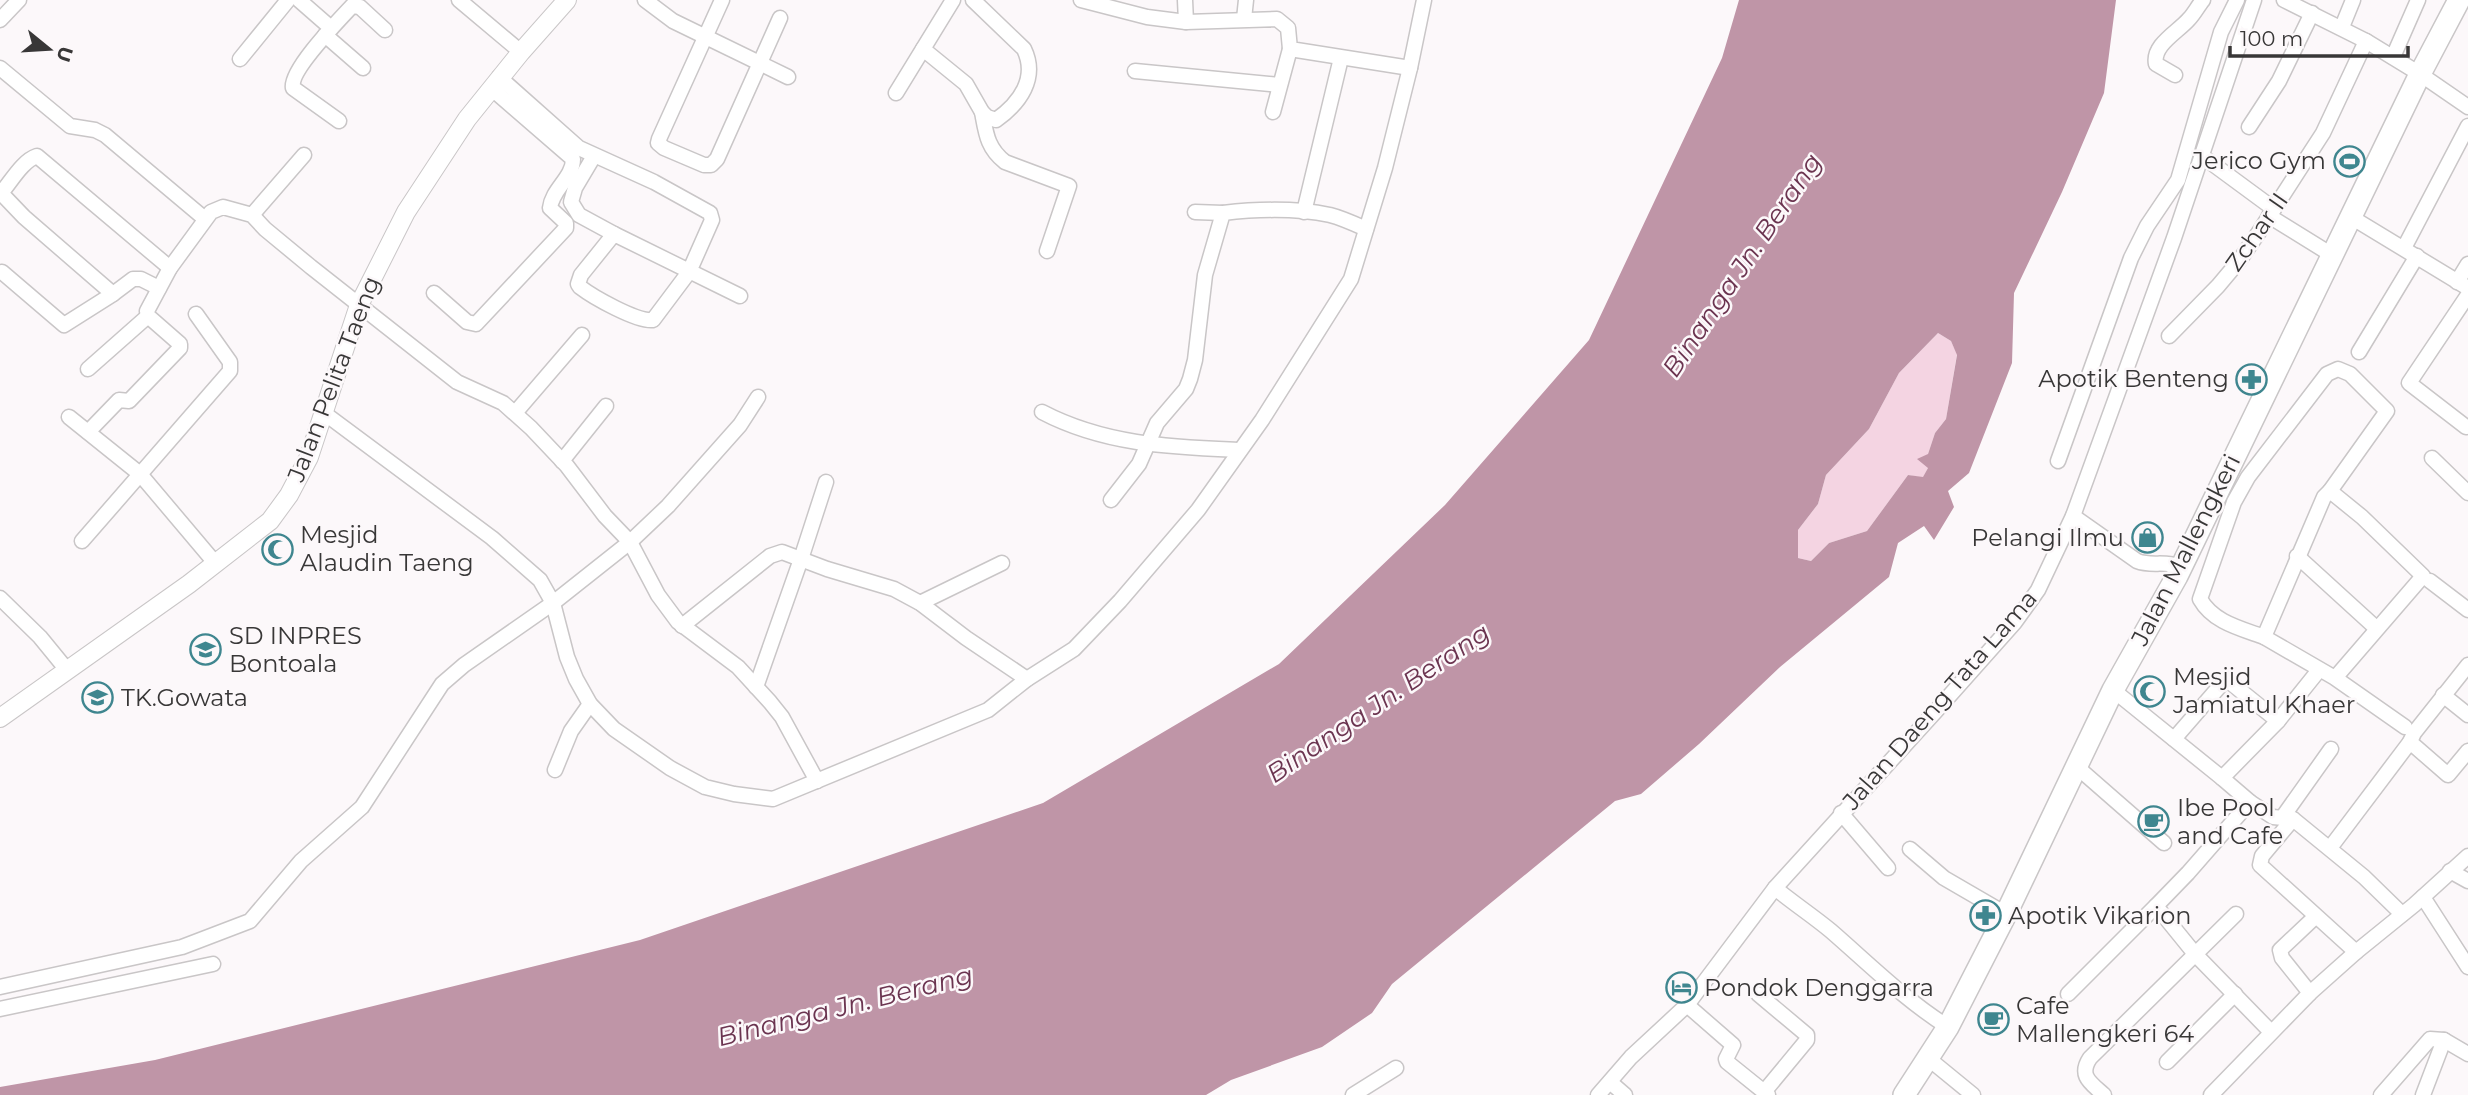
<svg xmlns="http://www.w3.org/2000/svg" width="2468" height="1095" font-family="Montserrat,sans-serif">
<rect width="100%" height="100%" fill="#fcf8fa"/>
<!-- green -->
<polygon fill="#f4d4e2" points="1938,333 1951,341 1957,354 1946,419 1935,433 1928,454 1928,468 1923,478 1908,475 1867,531 1829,543 1811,561 1798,558 1798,530 1818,504 1826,475 1869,429 1899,373"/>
<!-- water -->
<path fill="#bf95a7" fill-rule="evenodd" d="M 1739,0 L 2116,0 L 2104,93 L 2062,192 L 2014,293 L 2012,363 L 1969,473 L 1948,491 L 1954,507 L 1934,540 L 1924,526 L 1898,543 L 1889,577 L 1780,667 L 1699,744 L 1641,794 L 1615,801 L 1392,984 L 1372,1013 L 1322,1047 L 1231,1080 L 1206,1095 L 0,1095 L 0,1087 L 155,1060 L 640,940 L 1043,803 L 1279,664 L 1445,505 L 1589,340 L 1722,58 ZM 1938,333 L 1951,341 L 1957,355 L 1946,419 L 1935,433 L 1928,454 L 1917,459 L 1928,468 L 1923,477 L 1908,475 L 1867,531 L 1829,543 L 1811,561 L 1798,558 L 1798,530 L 1818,504 L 1826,475 L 1869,429 L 1899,373 Z"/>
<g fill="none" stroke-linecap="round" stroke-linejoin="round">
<defs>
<g id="minor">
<polyline points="299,0 331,28"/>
<polyline points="459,0 521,52"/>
<polyline points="645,0 673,21 788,77"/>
<polyline points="722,0 659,139 658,143 664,148 704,165 711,165 717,159 780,18"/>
<polyline points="1081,0 1147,17 1186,22 1277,19 1288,28 1290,49 1410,68"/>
<polyline points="1185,0 1186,22"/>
<polyline points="2284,0 2366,41 2420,74 2468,107"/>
<polyline points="1244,19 1246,0"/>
<polyline points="0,20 19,0"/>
<polyline points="2342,27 2353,0"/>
<polyline points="325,35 363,68"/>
<path d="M 923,49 L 966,84 L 982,112 L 987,117 L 996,120 C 1020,103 1038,78 1024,49 L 973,0"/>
<polyline points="2393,57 2418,0"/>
<polyline points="240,59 288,0"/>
<polyline points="0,68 70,126 95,130 105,135 205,219"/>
<polyline points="1135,71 1279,85"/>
<path d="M 2175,75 L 2156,64 C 2152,45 2178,32 2189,19 C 2194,14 2198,6 2203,0"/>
<path d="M 499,77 L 579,148 L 654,182 L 710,213 L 712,220 L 689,272 L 653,320 C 637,322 593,297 580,287 L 578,284 L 581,275 L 614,234 L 740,296"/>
<polyline points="896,93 953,0"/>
<path d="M 982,112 C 986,133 987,148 1005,162 L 1069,186 L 1047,251"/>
<polyline points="1273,112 1290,49"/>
<path d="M 339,121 L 293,88 C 289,71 339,20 352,6 L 360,7 L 385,30"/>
<polyline points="2249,127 2279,81 2312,13"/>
<polyline points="594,156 575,188 571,202 579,215 614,234"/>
<polyline points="2202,156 2274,209"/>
<polyline points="1195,212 1223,213"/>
<polyline points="1304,212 1341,58"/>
<polyline points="252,215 304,155"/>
<polyline points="2269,216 2332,255"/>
<polyline points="2351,217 2468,288"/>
<polyline points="2404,248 2468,126"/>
<path d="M 2,272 L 64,325 L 113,294 L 24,217 L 1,193 C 11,182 22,161 37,156 L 170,268"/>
<polyline points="2457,282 2468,264"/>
<path d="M 434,293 L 467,322 L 476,324 L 566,228 L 566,223 L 550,208 C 552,189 573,178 573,159 L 491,88"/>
<polyline points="113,294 133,279 141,279 159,288"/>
<polyline points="2169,336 2218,286 2239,261 2259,232 2323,133 2366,41"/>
<polyline points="2359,352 2417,256"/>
<polyline points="88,369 148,316"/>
<path d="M 1042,412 C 1105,445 1171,447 1240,450"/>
<polyline points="324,413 492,538 540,580 553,603 567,657 576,679 590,704 614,729 670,768 705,787 734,794 773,799 988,710 1027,679 1074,649 1120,601 1198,510 1262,420 1351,279 1385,168 1410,68 1424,0"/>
<polyline points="515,413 582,335"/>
<polyline points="69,417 140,474 216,564"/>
<polyline points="2466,427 2409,383 2468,295"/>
<polyline points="88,432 119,400 129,401 180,348 180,344 148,316 147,311 170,268 211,212 223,207 252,215 265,229 311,267 457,382 503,403 531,428 567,466 605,516 630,542 658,595 678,622 738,667 770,702 782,717 817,781"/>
<polyline points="2432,458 2468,493"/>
<polyline points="562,461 606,406"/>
<polyline points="2058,461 2131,258 2147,226 2178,180 2221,32 2237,0"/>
<path d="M 1111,500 L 1139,464 L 1157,423 L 1186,389 L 1190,379 L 1195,360 L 1205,275 L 1223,213 C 1258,209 1296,208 1330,215 C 1342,218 1355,224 1366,229"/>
<path d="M 2073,516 L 2137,561 C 2152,567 2165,560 2180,567"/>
<polyline points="82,541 230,371 230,362 196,314"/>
<polyline points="2297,556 2376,628"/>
<polyline points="2430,581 2468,610"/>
<polyline points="0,598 40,637 67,670"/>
<polyline points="920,603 1002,563"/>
<polyline points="682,626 770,556 782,552 827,569 894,589 920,603 966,638 1027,679"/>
<path d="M 2264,637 C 2239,628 2213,622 2200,599 L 2234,502 L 2248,477 L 2327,374 L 2338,369 L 2350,374 L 2387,411 L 2330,491"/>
<polyline points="2468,665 2414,733 2410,742 2448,775 2468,751"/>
<polyline points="2335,678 2423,576 2362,517 2330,491 2324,497 2264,637 2335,678 2405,727"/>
<polyline points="756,687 801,559 826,482"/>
<polyline points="2113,690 2222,778 2278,721 2319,670"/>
<polyline points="2443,695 2468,715"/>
<polyline points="2174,739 2226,679 2278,721"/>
<polyline points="2077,767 2164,843"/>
<polyline points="555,770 571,731 590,704"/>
<polyline points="2222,778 2250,802 2188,873 2156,906 2195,954 2271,1032"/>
<polyline points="2250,802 2273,817 2293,819 2364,877 2402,914"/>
<polyline points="1841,813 1888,868"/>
<polyline points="2282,818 2331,749"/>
<polyline points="2293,819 2262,856 2260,865 2356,952"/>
<polyline points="2330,848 2410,742"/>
<polyline points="1910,849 1944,878 2006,914"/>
<polyline points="2450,871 2468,881"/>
<path d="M 1775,888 C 1793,903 1813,916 1831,931 C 1869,964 1905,1000 1948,1027"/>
<polyline points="2423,897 2468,967"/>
<polyline points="0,987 182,947 250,921 301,861 362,807 442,684 464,665 553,603 630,542 668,506 740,425 758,397"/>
<polyline points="2310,993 2282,958 2280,950 2315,917"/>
<polyline points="1758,994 1807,1035 1807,1040 1764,1092"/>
<polyline points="2068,994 2156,906"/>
<polyline points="1687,1005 1733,1045 1726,1059 1727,1062 1768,1095"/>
<polyline points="0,1009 213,964"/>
<polyline points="1929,1059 1973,1095"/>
<polyline points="2167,1062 2235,994"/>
<polyline points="1610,1082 1625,1095"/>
<polyline points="1353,1095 1396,1068"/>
<polyline points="1598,1095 1631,1057 1687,1005 1775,888 1935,712 2015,622 2038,590 2073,516 2174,238 2254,0"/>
<path d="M 2104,1095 C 2091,1083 2078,1076 2090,1058 L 2236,914"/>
<polyline points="2211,1095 2310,993 2356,952 2414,905 2468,856"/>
<polyline points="2381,1095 2430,1039 2444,1040 2468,1054"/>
<polyline points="2423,1095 2444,1040"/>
</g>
<polyline id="tertiary" points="0,718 189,584 270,521 289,495 309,457 359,305 406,212 467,119 521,52 567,0"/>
<polyline id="primary" points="1904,1095 1948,1027 2006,914 2113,690 2177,576 2420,74 2459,0"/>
</defs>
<!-- minor casing -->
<use href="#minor" stroke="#c9c6c7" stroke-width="17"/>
<!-- tertiary casing -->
<use href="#tertiary" stroke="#c9c6c7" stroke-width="20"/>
<!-- primary casing -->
<use href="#primary" stroke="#c9c6c7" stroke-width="24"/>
<!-- minor -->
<use href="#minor" stroke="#fff" stroke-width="14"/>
<!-- tertiary -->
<use href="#tertiary" stroke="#fff" stroke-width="18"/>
<!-- primary -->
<use href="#primary" stroke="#fff" stroke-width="21"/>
</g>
<!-- icons -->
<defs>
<symbol id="stadium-ring" viewBox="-11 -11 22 22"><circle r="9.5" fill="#fcf8fa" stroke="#3f868f" stroke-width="1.5"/><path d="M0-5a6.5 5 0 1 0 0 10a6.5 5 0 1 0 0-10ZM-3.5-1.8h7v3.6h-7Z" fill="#3f868f"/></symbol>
<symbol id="pharmacy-ring" viewBox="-11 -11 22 22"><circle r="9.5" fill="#fcf8fa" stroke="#3f868f" stroke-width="1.5"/><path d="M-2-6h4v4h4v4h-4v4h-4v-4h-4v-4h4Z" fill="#3f868f"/></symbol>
<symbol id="shop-ring" viewBox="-11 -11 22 22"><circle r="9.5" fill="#fcf8fa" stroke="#3f868f" stroke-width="1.5"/><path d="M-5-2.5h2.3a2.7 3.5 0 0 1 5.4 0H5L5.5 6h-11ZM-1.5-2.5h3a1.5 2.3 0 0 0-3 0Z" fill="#3f868f"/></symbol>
<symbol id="mosque-ring" viewBox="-11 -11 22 22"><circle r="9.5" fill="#fcf8fa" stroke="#3f868f" stroke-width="1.5"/><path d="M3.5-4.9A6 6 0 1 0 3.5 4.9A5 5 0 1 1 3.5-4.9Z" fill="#3f868f"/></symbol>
<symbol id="school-ring" viewBox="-11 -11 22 22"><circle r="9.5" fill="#fcf8fa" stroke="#3f868f" stroke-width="1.5"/><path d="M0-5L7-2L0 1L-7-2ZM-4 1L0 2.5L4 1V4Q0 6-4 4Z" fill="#3f868f"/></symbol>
<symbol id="cafe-ring" viewBox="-11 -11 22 22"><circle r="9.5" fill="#fcf8fa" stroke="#3f868f" stroke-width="1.5"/><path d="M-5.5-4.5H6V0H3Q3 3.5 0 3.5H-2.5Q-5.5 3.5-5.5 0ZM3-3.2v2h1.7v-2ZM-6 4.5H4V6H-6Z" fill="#3f868f"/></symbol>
<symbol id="hotel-ring" viewBox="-11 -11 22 22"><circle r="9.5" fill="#fcf8fa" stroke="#3f868f" stroke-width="1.5"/><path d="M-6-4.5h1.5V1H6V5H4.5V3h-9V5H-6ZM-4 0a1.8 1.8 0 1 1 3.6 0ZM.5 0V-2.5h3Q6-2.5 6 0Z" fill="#3f868f"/></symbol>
</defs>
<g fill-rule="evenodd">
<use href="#stadium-ring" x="2332" y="144" width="35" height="35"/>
<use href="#pharmacy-ring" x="2234" y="362" width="35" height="35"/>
<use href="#shop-ring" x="2130" y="520" width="35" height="35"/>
<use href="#mosque-ring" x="260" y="532" width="35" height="35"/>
<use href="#school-ring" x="188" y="632" width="35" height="35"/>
<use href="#mosque-ring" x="2132" y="674" width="35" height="35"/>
<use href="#school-ring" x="80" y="680" width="35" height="35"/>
<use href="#cafe-ring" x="2136" y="804" width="35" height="35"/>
<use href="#pharmacy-ring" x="1968" y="898" width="35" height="35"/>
<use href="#hotel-ring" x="1664" y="970" width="35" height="35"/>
<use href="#cafe-ring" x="1976" y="1002" width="35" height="35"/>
</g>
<g text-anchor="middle" stroke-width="5" stroke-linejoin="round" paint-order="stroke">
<!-- poi labels -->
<g font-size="24" fill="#383737" stroke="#fcf8fa" text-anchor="start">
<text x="2326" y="169" text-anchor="end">Jerico Gym</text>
<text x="2229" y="387" text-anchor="end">Apotik Benteng</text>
<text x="300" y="543">Mesjid<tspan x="300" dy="28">Alaudin Taeng</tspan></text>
<text x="2124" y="546" text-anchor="end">Pelangi Ilmu</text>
<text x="229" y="644">SD INPRES<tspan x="229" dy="28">Bontoala</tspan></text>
<text x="2173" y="685">Mesjid<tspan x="2173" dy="28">Jamiatul Khaer</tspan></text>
<text x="121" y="706">TK.Gowata</text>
<text x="2177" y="816">Ibe Pool<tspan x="2177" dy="28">and Cafe</tspan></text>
<text x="2008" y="924">Apotik Vikarion</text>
<text x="1704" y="996">Pondok Denggarra</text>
<text x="2016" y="1014">Cafe<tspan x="2016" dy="28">Mallengkeri 64</tspan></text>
</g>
<!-- street labels -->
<g font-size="24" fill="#383737" stroke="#fcf8fa">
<text transform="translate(2257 232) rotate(-55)" y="8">Zchar II</text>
<text transform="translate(334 379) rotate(-69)" y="8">Jalan Pelita Taeng</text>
<text transform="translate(2186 550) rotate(-63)" y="8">Jalan Mallengkeri</text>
<text transform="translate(1940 700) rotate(-49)" y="8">Jalan Daeng Tata Lama</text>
</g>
<!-- water labels -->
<g font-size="26" font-style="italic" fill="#6b3450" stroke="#fcf8fa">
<text transform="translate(1742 265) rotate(-56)" y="9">Binanga Jn. Berang</text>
<text transform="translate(1378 703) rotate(-34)" y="9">Binanga Jn. Berang</text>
<text transform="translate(845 1006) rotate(-14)" y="9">Binanga Jn. Berang</text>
</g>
</g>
<!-- north arrow -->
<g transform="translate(49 49) rotate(108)" stroke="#fcf8fa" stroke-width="5" paint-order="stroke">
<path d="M0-5L12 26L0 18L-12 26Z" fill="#383737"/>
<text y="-10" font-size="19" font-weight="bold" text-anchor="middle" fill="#383737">U</text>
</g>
<!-- scale -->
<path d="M2230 46v10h178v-10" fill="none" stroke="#383737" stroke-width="3.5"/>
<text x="2240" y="46" font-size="21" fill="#383737" stroke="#fcf8fa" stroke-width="5" paint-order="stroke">100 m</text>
</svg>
